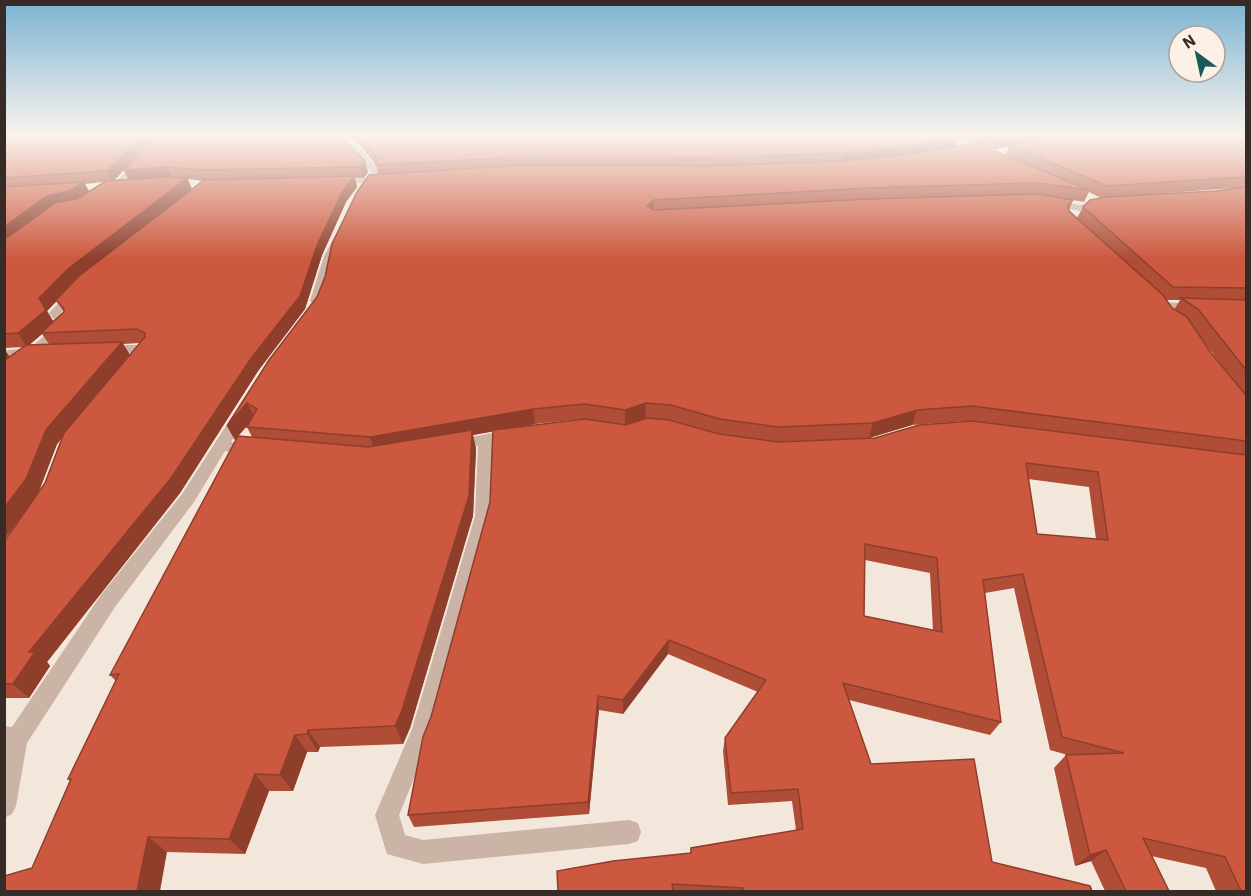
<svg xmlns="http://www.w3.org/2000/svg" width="1251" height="896" font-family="'IBM Plex Sans',sans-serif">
<rect width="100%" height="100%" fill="#f3e6da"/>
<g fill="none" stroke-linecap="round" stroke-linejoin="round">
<!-- minor -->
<g fill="#cbb4a5" fill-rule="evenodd">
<polygon points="157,134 163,134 166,137 120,188 114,188 114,184 158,137"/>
<path d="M 334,134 C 352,134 369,158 379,172 L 375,178 L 386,178 L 386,182 L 371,183 L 365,189 L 361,186 L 362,183 L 332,184 L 331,182 L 335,179 L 366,178 L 371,172 L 356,154 Z"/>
<polygon points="1052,200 1080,205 1102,200 1107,203 1080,211 1049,205 1047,203"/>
<polygon points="336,234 344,236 334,256 322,301 316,304 312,303 310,301 324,256"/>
<polygon points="74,290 80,293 61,313 71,324 69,327 39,355 4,381 4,370 20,357 4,358 4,350 29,349 58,324 49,313 70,291"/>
<polygon points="1161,302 1197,304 1203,307 1197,310 1157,307 1157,303"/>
<polygon points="107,345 145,345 151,349 138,359 133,358 133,353 103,352 101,349 103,346"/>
<polygon points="240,411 247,415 231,442 251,444 259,449 251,454 225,451 194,502 115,607 27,743 16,806 12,814 4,818 4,726 12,727 101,595 182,494 235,412"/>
<polygon points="512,429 517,431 519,434 517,437 493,443 491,516 434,730 399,815 405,835 423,840 629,820 638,823 641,832 638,841 629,844 423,864 387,854 375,815 412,729 475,516 478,446 456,450 449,445 456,440"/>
</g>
</g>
<!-- wall -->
<g fill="#af4d36" fill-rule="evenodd">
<path d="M 4,134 L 155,136 L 114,180 L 129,179 L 124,170 L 338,134 L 368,172 L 364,178 L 355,178 L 357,187 L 346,202 L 322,255 L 305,309 L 258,371 L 180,493 L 47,662 L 50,666 L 29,698 L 4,698 L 4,542 L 33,500 L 4,540 L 4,349 L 10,357 L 24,347 L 4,348 ZM 188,179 L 203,181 L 192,189 ZM 103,182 L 89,192 L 85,184 ZM 57,301 L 64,312 L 53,321 L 47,311 ZM 42,334 L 49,344 L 29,345 ZM 140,343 L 130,355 L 123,344 ZM 63,437 L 45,483 L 38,493 L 57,444 Z"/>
<path d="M 340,134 L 1246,134 L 1246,891 L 1216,891 L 1206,868 L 1151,856 L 1169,891 L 1105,891 L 1091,861 L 1075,866 L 1054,768 L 1066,755 L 1068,755 L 1050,750 L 1014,588 L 985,593 L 1001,722 L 990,735 L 849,700 L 871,764 L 992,862 L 1092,891 L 558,891 L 690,853 L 691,848 L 796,830 L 792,801 L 728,805 L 723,751 L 725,738 L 758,692 L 668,654 L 623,714 L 599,710 L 589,814 L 414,827 L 408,815 L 431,717 L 490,502 L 493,431 L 473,435 L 476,449 L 473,516 L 410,728 L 403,744 L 320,747 L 318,752 L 307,752 L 293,791 L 269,791 L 245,854 L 167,852 L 32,868 L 70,781 L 68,779 L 116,681 L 110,675 L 237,438 L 235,440 L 227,426 L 317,297 L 378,174 L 376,165 L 361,146 L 348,136 ZM 958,139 L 974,143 L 955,146 ZM 983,146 L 994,149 L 1009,146 L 1006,155 ZM 1234,188 L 1215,191 L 1154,194 ZM 1089,192 L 1101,198 L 1083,207 L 1077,218 L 1069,210 L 1073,200 L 1084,202 ZM 1166,300 L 1180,300 L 1174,310 L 1172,308 ZM 1196,331 L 1227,373 L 1211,353 ZM 583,419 L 507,429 L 535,424 ZM 966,421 L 875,438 L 869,438 L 912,425 ZM 249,424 L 247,427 L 252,437 L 238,436 ZM 1028,479 L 1089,487 L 1096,539 L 1037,534 ZM 865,560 L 930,573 L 933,631 L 864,616 Z"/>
</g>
<!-- shaded-wall -->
<g fill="#8f3e2c">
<polygon points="144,134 156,134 155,136 113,182 107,171"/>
<polygon points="1025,134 1051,134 1049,139 994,149 998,138"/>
<polygon points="958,137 955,147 894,159 841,164 843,153"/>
<polygon points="365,161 368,172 364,178 361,167"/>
<polygon points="167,167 172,178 129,181 124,170"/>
<polygon points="354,176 357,187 346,202 322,255 305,309 258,371 180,493 47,662 50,666 29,698 13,684 29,652 318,243 343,191"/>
<polygon points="187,178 192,190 75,281 47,311 55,324 41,333 42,334 27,347 18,333 39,298 68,269"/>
<polygon points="84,182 90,193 4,246 4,227 47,196"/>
<polygon points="654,200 654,212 647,206"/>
<polygon points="122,342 130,355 57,444 38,494 4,540 4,508 46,430"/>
<polygon points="4,349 12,360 4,367"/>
<polygon points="247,403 254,417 235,440 227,426"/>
<polygon points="646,403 645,418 625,425 625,410"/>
<polygon points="533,409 535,424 473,435 476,449 473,516 410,728 403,744 395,726 375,452 370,437"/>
<polygon points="917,410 912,425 869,438 873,423"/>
<polygon points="669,640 668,654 623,714 623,700"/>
<polygon points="598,696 599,710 589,814 588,802"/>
<polygon points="308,730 320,747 318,752 307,734"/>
<polygon points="295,735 307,752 293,791 280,775"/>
<polygon points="255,774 269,791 245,854 229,839"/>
<polygon points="148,837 167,852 160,891 137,891"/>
<polygon points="1106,850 1091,861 1075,866 1090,855"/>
</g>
<!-- building -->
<g fill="#cc593f" stroke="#8f3e2c" stroke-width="1.5" fill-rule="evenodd">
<polygon points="4,134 144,134 107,171 4,178"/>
<polygon points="159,134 338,134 365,161 361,167 202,170 167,167 124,170"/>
<polygon points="356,134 947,134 958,137 896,148 843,153 710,158 523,157 376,165 378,160 359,136"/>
<polygon points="979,134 1025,134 998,138"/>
<polygon points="1101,134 1246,134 1246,177 1107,186 1009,145 1053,137"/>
<polygon points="976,143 1089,190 1036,183 870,188 654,200 647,206 654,210 870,199 1037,194 1073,200 1068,205 1069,211 1163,295 1172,308 1187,317 1211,353 1246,395 1246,441 972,406 917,410 873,423 778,427 720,419 671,405 646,403 625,410 585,404 533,409 370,437 247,427 257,409 247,403 227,426 269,360 317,297 325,277 332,244 357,192 369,175 523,165 710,166 843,161 897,156"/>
<polygon points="354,176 343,191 318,243 300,296 252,357 171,478 29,652 35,652 13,684 4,684 4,542 45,483 64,433 145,337 145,333 137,329 41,333 64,312 64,309 56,300 79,276 204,180"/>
<polygon points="167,177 187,178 68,269 39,298 46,310 18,333 4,334 4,240 55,203 77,199 106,181"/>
<polygon points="84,182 69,191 47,196 4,227 4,187"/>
<polygon points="1246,187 1246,288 1173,287 1083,207 1090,200 1106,197 1215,191"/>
<polygon points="1181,298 1246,300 1246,370 1198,309"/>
<polygon points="122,342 46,430 26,479 4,508 4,361 26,345"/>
<path d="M 647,418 L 669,420 L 719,434 L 778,442 L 875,438 L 919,425 L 972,421 L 1246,455 L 1246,891 L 1241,891 L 1225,857 L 1143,838 L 1169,891 L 1126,891 L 1106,850 L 1090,855 L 1066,755 L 1124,753 L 1062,737 L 1023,574 L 983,580 L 1001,722 L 843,683 L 871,764 L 974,759 L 992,862 L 1090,886 L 1092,891 L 743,891 L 743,888 L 672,884 L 673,891 L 558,891 L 557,871 L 613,861 L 691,853 L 691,848 L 803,829 L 798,789 L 731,793 L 725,738 L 766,680 L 669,640 L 623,700 L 598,696 L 588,802 L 408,815 L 423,737 L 431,717 L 490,502 L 493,430 L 585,419 L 626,425 ZM 1026,463 L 1098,472 L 1108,540 L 1037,534 ZM 865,544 L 937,558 L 942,632 L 864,616 Z"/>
<polygon points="472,430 469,496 402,710 395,726 308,730 307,734 295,735 280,775 255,774 229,839 148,837 137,891 4,891 4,876 32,868 71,779 68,779 119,674 110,675 238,436 368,447"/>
</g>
<!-- sky -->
<linearGradient id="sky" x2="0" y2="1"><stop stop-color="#7bb3d2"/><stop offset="0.52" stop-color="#faf4ee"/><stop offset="1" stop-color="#faf4ee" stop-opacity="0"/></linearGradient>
<rect width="1251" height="259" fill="url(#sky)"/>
<!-- border -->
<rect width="1251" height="896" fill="none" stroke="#372b27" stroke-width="12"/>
<!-- north arrow -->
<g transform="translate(1197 54) rotate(327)"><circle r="28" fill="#faf0e6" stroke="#aca19a" stroke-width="1.5"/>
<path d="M0-4.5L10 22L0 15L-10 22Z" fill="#1a5a5a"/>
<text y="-9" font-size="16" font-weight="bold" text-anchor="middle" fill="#372b27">N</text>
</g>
</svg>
